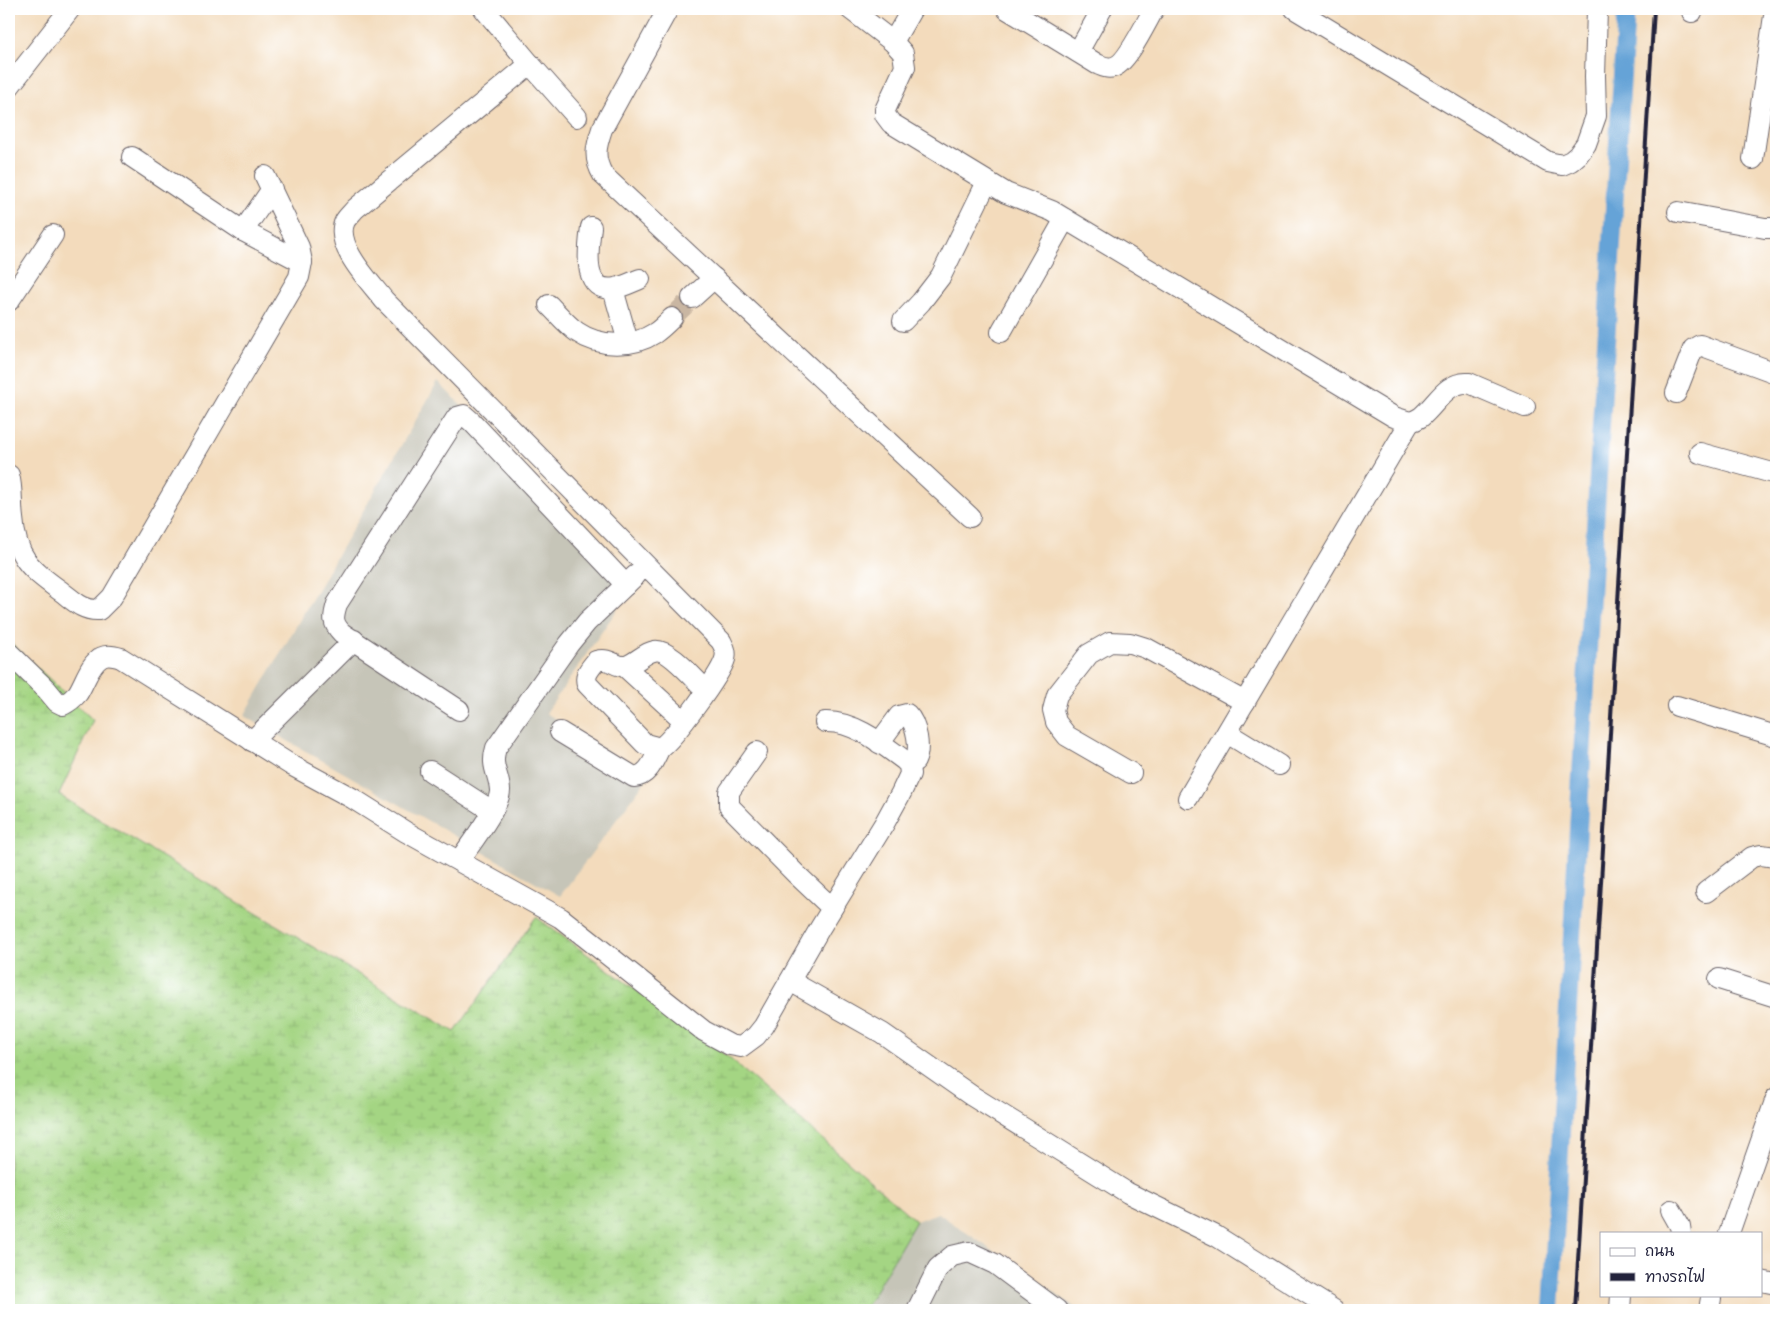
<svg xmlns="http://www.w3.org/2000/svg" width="1785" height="1319" font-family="'Patrick Hand','Playpen Sans Thai',sans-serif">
<defs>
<pattern id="wetland-marsh" width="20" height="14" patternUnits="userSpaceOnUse" patternTransform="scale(1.25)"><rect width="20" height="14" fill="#a4d583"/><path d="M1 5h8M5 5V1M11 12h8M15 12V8" fill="none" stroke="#8db772"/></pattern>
</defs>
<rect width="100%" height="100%" fill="#fff"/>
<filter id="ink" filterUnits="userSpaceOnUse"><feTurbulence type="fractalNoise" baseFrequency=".02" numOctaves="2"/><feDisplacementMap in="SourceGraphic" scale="10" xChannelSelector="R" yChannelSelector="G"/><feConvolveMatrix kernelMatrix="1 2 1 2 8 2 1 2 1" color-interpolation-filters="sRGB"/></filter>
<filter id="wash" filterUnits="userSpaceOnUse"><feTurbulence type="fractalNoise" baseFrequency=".0096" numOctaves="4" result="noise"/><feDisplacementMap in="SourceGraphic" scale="20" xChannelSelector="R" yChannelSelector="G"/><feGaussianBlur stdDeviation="1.12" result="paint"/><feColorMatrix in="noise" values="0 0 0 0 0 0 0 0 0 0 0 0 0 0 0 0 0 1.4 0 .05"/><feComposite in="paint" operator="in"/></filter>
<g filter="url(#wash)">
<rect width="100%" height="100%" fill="#f3dbbc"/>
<!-- industrial -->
<g fill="#c6c5b8">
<polygon points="438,382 636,582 546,713 648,777 560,896 244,716"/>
<polygon points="938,1213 1079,1310 862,1310 916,1221"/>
</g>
<!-- wetland -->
<polygon fill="url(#wetland-marsh)" stroke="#637c5f" points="9,641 93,720 59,795 455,1032 536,917 728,1057 916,1221 864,1310 9,1310"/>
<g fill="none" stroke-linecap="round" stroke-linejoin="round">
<!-- canal -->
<polyline stroke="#65a3d7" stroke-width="18" points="1551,1310 1595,526 1626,9"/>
</g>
</g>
<g filter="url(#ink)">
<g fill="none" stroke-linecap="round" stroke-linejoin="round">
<!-- minor-tunnel -->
<polyline stroke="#c9b6a2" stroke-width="20" stroke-dasharray="20 10" stroke-linecap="butt" points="672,318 692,298"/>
<defs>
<g id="minor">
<polyline points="484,9 530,64 577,117"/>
<path d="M 668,9 L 602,129 C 596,147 593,158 603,175 L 970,517"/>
<path d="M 850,9 L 893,42 L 903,53 L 905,67 L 885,110 L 885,115 L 891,123 L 1006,193 L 1052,211 L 1394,417 L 1410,422 C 1414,421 1418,419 1421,417 C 1437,404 1446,381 1469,383 L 1525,407"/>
<path d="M 1007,9 L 1097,64 C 1102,66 1107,69 1113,67 C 1126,65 1147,21 1154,9"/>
<polyline points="1295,9 1548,162 1562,165 1571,161 1578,155 1586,144 1596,116 1595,76 1597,10"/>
<polyline points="1692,12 1693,9"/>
<polyline points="893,42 912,9"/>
<polyline points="1078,52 1102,9"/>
<path d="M 530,64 L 355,209 C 352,213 347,217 345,221 C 333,245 371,283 384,300 L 721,641 C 724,647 727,651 725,659 C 721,674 673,740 660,748 L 645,744 L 587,684 C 584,674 590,669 596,661 C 612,657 615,668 626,666 C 636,663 644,653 654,651 C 668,647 696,681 706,690"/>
<polyline points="9,87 70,9"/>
<polyline points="1753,159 1775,9"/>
<polyline points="265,176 299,247 302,262"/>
<polyline points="1678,212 1765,228 1776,228"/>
<path d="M 591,227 C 589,246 580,294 615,288 C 623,287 632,282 640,279"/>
<polyline points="243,231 272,189"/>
<polyline points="613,289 628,342"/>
<polyline points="692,298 714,278"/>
<polyline points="9,301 53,235"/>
<path d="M 549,305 C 558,314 567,325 577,332 C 599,347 632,348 655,333 C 661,329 667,323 672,318"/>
<polyline points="903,321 921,302 941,276 987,182"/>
<polyline points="1001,332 1065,219"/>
<polyline points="1676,393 1693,349 1700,345 1776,373"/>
<polyline points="1700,453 1776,474"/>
<path d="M 9,475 C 13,489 11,503 13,518 C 16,559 31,569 62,592 C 74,601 83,611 99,610 L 112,597 L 299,277 L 302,262 L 243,231 L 132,157"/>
<path d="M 9,653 L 47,690 L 57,702 L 63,705 C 69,702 74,698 78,693 C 85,682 90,663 102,657 C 108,654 115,656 121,658 L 291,765 L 352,798 L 406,832 L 561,918 L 704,1031 L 730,1045 L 741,1047 L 756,1036 L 764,1026 L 820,928 L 884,824 L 901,793 L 910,774 L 909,765 L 904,760 C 882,744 854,721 825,722"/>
<polyline points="624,666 684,721"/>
<polyline points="1677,706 1776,736"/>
<path d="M 459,710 L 342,633 C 332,623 333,617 337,604 L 457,417 L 464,415 L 472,422 L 626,585"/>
<path d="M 560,732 L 634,777 C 649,776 654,759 660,748"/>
<polyline points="1227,733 1279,765"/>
<polyline points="252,741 354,640"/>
<path d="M 879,743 L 899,716 L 907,714 C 917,724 921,749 915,761 L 909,765"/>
<polyline points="757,752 729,792 729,806 796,874 832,908"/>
<polyline points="430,771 492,811"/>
<polyline points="1131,773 1067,736 1056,722 1053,710 1057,695 1089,654 1110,642 1130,643 1146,648 1245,702"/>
<polyline points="1188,798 1410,422"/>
<path d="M 459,861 C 469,846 501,805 500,790 C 499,773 490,767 496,748 L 569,644 L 587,622 L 636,575"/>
<polyline points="1706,892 1752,857 1761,855 1776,857"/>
<polyline points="1719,979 1776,997"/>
<polyline points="790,981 882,1033 972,1096 1128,1193 1216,1236 1334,1310"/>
<polyline points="1671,1210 1680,1226 1681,1233"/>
<polyline points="1729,1233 1776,1098"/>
<polyline points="1761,1281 1776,1284"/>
<polyline points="917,1310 938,1268 952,1256 969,1252 995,1264 1057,1310"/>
<polyline points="1620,1310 1621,1295"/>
<polyline points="1709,1310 1711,1298"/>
</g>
</defs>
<!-- minor casing -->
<use href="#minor" stroke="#6b6368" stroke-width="22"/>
<!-- minor -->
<use href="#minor" stroke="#fff" stroke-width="20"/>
<!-- rail -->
<polyline stroke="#22223b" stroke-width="4" points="1575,1310 1654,9"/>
</g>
</g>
<!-- margin -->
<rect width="1785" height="1319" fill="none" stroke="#fff" stroke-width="30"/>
<!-- legend -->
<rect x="1600" y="1232" width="162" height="65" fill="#ffffff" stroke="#a7a7b1"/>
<rect x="1610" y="1248" width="25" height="8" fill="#ffffff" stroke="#a7a7b1"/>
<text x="1645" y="1256" font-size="15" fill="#22223b">ถนน</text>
<rect x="1610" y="1273" width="25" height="8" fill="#22223b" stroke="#a7a7b1"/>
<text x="1645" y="1282" font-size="15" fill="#22223b">ทางรถไฟ</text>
</svg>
